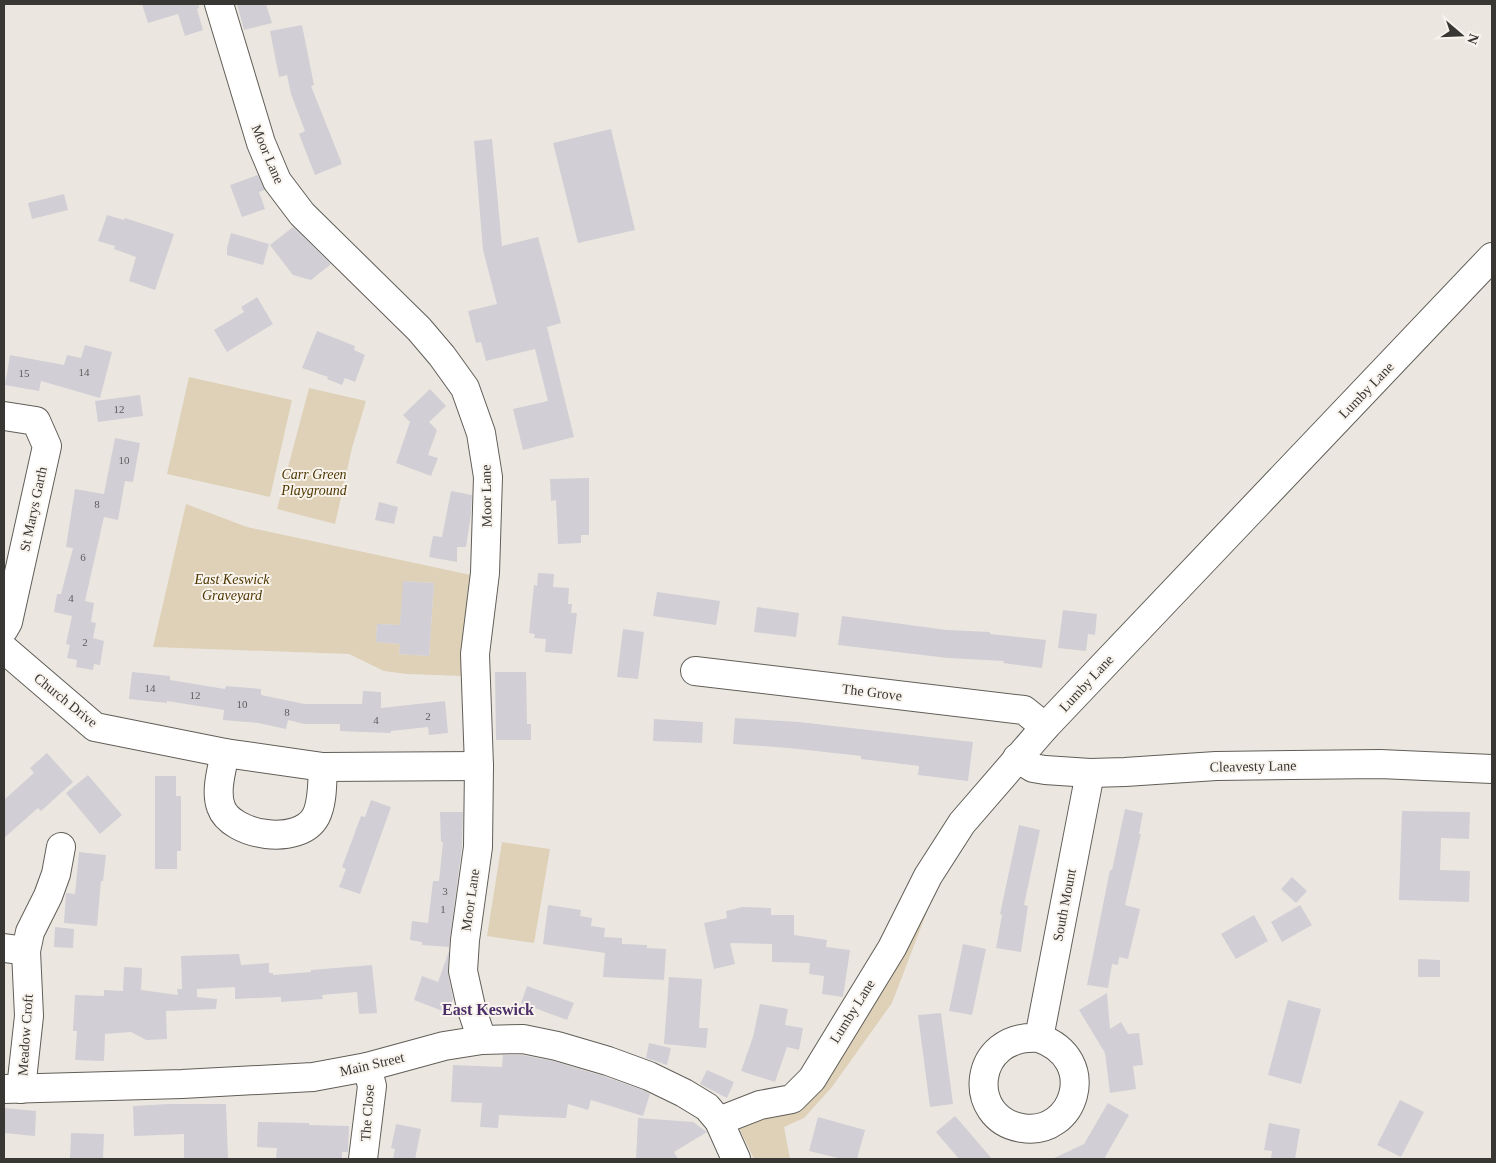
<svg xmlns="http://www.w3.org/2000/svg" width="1496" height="1163" font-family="'Times New Roman',serif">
<rect width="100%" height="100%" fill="#ebe7e0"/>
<!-- green -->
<g fill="#ded1b8" fill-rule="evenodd">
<polygon points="189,377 292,400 270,497 167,474"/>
<polygon points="309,388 366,401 352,448 335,524 277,509"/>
<path d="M 186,504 L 247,527 L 471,575 L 468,590 L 462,676 L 407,674 L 384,671 L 349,654 L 153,647 ZM 404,581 L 434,583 L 429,656 L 399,654 L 400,644 L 376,642 L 377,624 L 400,625 Z"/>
<polygon points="502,842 550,849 534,943 487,936"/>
<polygon points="933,896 892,1003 832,1087 804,1118 784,1127 790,1159 754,1159 739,1128 804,1101"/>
</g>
<!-- building -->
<g fill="#d1ced5">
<polygon points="142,4 198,4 199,8 197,9 203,30 185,36 178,14 148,23"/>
<polygon points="237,4 266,4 272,23 244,30"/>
<polygon points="302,25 314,85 311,86 342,164 315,175 299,134 305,131 291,94 287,75 279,77 270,31"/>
<polygon points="611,129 635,230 578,243 553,143"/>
<polygon points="492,139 502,246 538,237 561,323 547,327 574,437 523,450 513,409 548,401 535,349 486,361 481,342 476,343 468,311 497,304 483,250 474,141"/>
<polygon points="258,175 265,190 259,192 265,209 242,217 230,185"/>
<polygon points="64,194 68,210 32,219 28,203"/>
<polygon points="107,215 124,220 125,218 174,234 155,290 129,281 136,257 114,249 115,246 98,241"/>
<polygon points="293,227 331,264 311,280 293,275 270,245"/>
<polygon points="231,233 269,244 263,265 227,255 227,248"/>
<polygon points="257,297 273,324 227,352 214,330 244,312 241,307"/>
<polygon points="317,331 355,346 354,350 365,355 355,382 345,378 342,385 327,379 328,377 302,368"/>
<polygon points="85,345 112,352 100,398 41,381 39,391 5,385 10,355 64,365 67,355 81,358"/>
<polygon points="430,389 446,406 429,422 437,430 428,455 438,458 431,476 396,463 410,422 403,415"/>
<polygon points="140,395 143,416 98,422 95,401"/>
<polygon points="115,438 140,443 133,482 125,481 118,520 104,517 85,601 94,603 91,622 96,623 93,638 104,641 100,665 94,664 93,670 76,667 77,660 67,658 70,645 66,644 72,616 54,612 57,594 61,594 73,548 66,547 75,489 104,494"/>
<polygon points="589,478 589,535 581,535 581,543 558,544 556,500 551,501 550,479"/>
<polygon points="451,491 472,495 471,514 466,547 457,547 457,562 429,557 433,536 442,537"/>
<polygon points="379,502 398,507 394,524 375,520"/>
<polygon points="538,573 554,574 553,587 569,588 568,604 572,604 571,613 577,613 572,654 545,652 546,639 534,638 535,634 529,633 534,585 537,586"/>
<polygon points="403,581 434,583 429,656 399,654 400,644 376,642 377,624 400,625"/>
<polygon points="657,592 720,601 716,625 653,616"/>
<polygon points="757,607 799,613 796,637 754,632"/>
<polygon points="1063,610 1097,614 1095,635 1088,634 1086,651 1058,648"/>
<polygon points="842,616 947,630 990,632 990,634 1046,640 1042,668 1003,663 1004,661 948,658 838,645"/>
<polygon points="623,629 644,632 638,679 617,677"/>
<polygon points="132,672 170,676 170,680 225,689 226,686 261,689 261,695 305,704 362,704 363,691 381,692 381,708 445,701 448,733 429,735 428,727 391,731 391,733 361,732 340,731 340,724 304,724 288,720 286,729 258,723 223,720 224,710 167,701 167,703 129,699"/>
<polygon points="495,672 526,672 527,724 531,724 531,740 496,740"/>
<polygon points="735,718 799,722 973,742 968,781 918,775 919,766 861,759 861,756 789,748 733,744"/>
<polygon points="654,719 703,722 702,743 653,741"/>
<polygon points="47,753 73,782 41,811 38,808 4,838 4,800 34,773 30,768"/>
<polygon points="88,775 122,815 100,834 66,793"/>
<polygon points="155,776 176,776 176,796 181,796 181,851 177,851 177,869 155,869"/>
<polygon points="371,800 391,807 360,894 339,887 346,869 342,867 354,835 361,816 365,817"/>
<polygon points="1125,809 1143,813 1139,834 1141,834 1125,905 1140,909 1128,959 1119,957 1118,965 1112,964 1108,988 1087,985 1110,870 1112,870"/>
<polygon points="1402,811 1470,812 1469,839 1441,838 1440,870 1470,871 1469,902 1399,900"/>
<polygon points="440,812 463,812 462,846 449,947 422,945 422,942 410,940 412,921 428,923 433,881 439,881 443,842 441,842"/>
<polygon points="1019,825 1040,830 1024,905 1028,906 1021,952 996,948 1002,915 1000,914"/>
<polygon points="79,852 106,855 103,881 101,881 97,926 64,923 66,893 75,894"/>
<polygon points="1292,877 1307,891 1296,903 1281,889"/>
<polygon points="548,905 581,910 580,916 592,918 591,926 605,928 604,937 622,938 622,944 647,945 647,948 666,949 664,980 603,977 605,953 543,944"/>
<polygon points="1300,905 1312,925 1282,942 1271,922"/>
<polygon points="742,907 771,908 771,915 794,915 794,935 827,940 826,947 850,950 843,997 822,994 824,976 809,974 810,963 772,962 772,944 730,943 735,964 714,969 704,923 727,918 726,911"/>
<polygon points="1254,915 1268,941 1236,959 1221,934"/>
<polygon points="55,927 74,929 73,948 54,947"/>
<polygon points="963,944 986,949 972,1015 949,1011"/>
<polygon points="449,951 448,974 453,999 448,1013 414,1000 422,976 438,982"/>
<polygon points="239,954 241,965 269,963 269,973 273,973 273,975 311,972 311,970 372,965 377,1013 359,1014 357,992 322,995 323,999 281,1002 281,997 235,999 235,987 197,989 197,997 217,999 216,1009 166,1011 167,1039 146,1040 131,1032 105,1034 104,1061 75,1060 77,1031 73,1031 75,995 104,996 104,990 123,991 124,967 142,968 141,990 178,995 177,989 182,989 181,956"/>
<polygon points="1418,959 1440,960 1440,977 1418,977"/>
<polygon points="669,977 702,979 699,1028 708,1028 706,1048 664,1044"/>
<polygon points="527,986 574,1003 567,1020 521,1003"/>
<polygon points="1107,993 1110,1029 1121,1022 1128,1034 1139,1033 1143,1065 1133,1066 1136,1089 1110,1093 1105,1053 1079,1010"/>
<polygon points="1288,1000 1321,1009 1301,1084 1268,1075"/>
<polygon points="760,1004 788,1009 785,1025 803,1028 799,1050 787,1047 775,1082 741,1071 753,1037"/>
<polygon points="941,1013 953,1104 930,1107 918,1015"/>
<polygon points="649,1043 671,1048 667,1065 646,1058"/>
<polygon points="503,1055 522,1055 553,1061 603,1076 643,1090 650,1094 643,1116 591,1100 588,1110 568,1104 566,1118 499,1115 498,1128 480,1127 482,1103 451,1102 453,1065 502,1067"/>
<polygon points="707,1070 734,1082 727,1098 700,1084"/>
<polygon points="1400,1100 1424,1112 1401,1157 1377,1145"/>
<polygon points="1108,1103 1129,1115 1104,1159 1052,1159 1084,1144"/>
<polygon points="169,1104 226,1104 228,1158 184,1159 184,1134 134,1136 133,1106"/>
<polygon points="4,1108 36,1111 35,1136 4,1133"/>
<polygon points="955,1116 969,1132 992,1159 959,1159 936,1132"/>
<polygon points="818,1117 865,1130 857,1159 842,1159 809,1151"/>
<polygon points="638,1118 693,1122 707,1132 674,1152 678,1159 636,1159"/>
<polygon points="258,1122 309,1123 309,1125 349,1126 348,1152 342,1152 342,1159 276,1158 277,1148 257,1147"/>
<polygon points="1269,1123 1300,1129 1295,1159 1271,1159 1272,1151 1264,1150"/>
<polygon points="396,1124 421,1129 415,1159 393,1159 395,1149 391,1148"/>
<polygon points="71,1133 104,1134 103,1159 70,1159"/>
</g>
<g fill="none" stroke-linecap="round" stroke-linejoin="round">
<defs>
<g id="minor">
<polyline points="219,4 261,143 277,181 302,214 419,329 442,356 465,388 481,433 488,477 485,573 475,654 479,766 478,847 465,940 463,971 471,1007 482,1040"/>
<polyline points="4,416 36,421 47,446 8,622 4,629"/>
<polyline points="4,649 95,727 225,753 323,767 479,766"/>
<polyline points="695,671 1024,710 1045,727"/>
<path d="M 225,753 C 222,769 215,791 221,807 C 231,836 300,847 316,816 C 323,802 322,782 323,767"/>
<polyline points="1017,758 1033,768 1045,770 1090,773 1125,772 1216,766 1380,764 1492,769"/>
<polyline points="4,948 26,951"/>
<path d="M 1039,1038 C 1100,1059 1075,1137 1022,1128 C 965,1119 972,1033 1039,1038 L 1090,773"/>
<polyline points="4,1089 182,1084 313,1077 367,1067 444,1046 482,1040 523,1039 557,1046 608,1061 649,1076 684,1093 707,1107 719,1121 736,1159"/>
<polyline points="21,1089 29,1016 26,951 30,932 48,896 56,874 61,847"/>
<polyline points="719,1121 760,1105 792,1099 812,1079 892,948 928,876 962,823 1045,727 1492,257"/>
<polyline points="363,1159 372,1086 367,1067"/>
</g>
</defs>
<!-- minor casing -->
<use href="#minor" stroke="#615e58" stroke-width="30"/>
<!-- minor -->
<use href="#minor" stroke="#fff" stroke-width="28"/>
</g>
<g text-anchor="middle" stroke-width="4" stroke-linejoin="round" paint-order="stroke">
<!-- number labels -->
<g font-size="11" fill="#5f5d5c">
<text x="84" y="376">14</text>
<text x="24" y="377">15</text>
<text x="119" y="413">12</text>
<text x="124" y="464">10</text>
<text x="97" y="508">8</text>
<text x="83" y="561">6</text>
<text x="71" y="602">4</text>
<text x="85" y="646">2</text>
<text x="150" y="692">14</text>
<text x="195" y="699">12</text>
<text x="242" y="708">10</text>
<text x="287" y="716">8</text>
<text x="428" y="720">2</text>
<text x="376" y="724">4</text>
<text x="445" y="895">3</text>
<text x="443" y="913">1</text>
</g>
<!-- street labels -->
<g font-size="14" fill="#393734" stroke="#f8f4ed">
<text transform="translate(268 154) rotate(67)" y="5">Moor Lane</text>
<text transform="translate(1366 390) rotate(-46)" y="5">Lumby Lane</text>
<text transform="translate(486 496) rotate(-91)" y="5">Moor Lane</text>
<text transform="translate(33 509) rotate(-78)" y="5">St Marys Garth</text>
<text transform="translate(1086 683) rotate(-47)" y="5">Lumby Lane</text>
<text transform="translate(872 692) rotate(7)" y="5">The Grove</text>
<text transform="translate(66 700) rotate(39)" y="5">Church Drive</text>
<text transform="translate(1253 766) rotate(-1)" y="5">Cleavesty Lane</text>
<text transform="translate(470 900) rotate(-82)" y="5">Moor Lane</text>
<text transform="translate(1064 905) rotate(-79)" y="5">South Mount</text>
<text transform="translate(852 1011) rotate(-58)" y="5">Lumby Lane</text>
<text transform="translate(25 1035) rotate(-86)" y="5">Meadow Croft</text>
<text transform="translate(372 1064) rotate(-13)" y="5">Main Street</text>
<text transform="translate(367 1113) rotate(-86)" y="5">The Close</text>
</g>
<!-- park labels -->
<g font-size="14" font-style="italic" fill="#4d3600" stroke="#f8f4ed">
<text x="314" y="479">Carr Green<tspan x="314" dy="16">Playground</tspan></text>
<text x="232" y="584">East Keswick<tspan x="232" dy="16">Graveyard</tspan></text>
</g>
<!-- quarter labels -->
<g font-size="16" font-weight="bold" fill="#4b2e68" stroke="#f8f4ed">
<text x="488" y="1015">East Keswick</text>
</g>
</g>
<!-- border -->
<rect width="1496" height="1163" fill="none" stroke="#393734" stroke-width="10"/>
<!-- north arrow -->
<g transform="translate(1461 35) rotate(109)" stroke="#f8f4ed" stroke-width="4" paint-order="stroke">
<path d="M0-4L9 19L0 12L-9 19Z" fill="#393734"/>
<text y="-8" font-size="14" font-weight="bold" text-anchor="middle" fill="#393734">N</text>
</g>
</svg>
